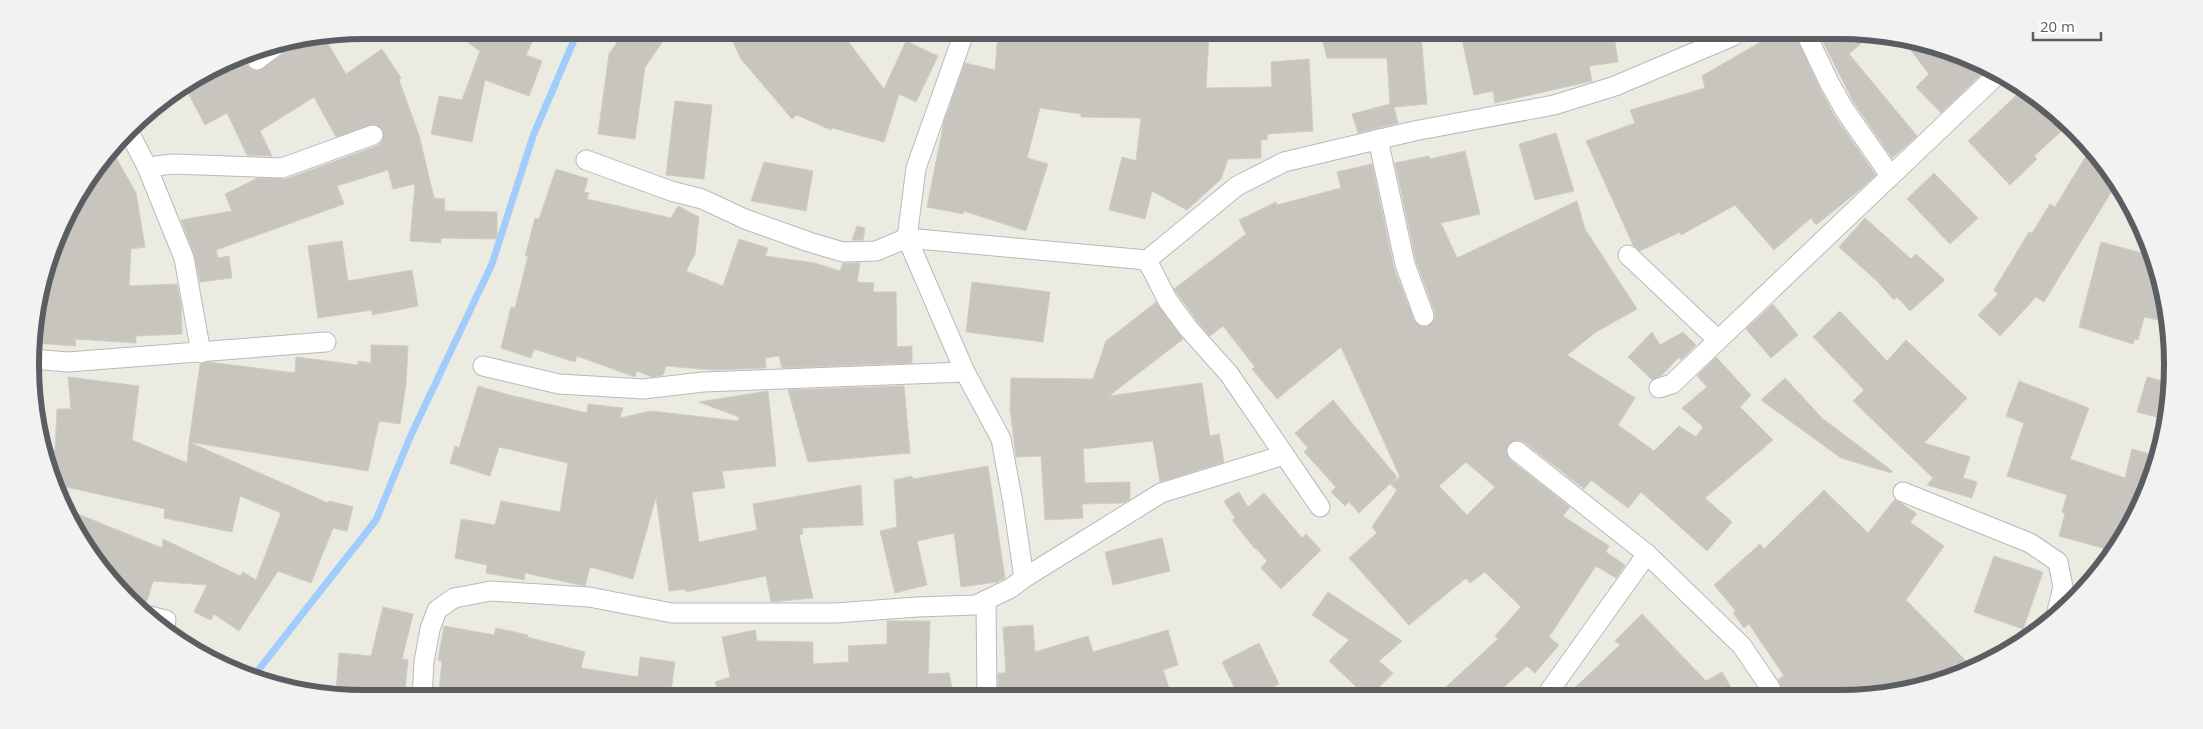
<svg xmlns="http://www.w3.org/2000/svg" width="2203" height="729" font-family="'Open Sans',sans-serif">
<rect width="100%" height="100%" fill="#ecebe1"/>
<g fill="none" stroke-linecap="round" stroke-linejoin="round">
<!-- stream -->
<polyline stroke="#a1cdfc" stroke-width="7" points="252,678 376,520 411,435 492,264 533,136 578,31"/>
</g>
<!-- building -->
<g fill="#c8c4be" stroke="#d1cdc0" fill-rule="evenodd">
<polygon points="450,30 537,31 526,55 542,61 529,96 485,80 472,142 431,134 439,96 462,100 480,51"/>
<polygon points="625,31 670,31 645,67 635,139 598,134 609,54"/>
<polygon points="728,32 841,32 884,89 906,41 938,56 916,102 899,94 884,142 832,128 831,130 797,115 792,119 741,59"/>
<polygon points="998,33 1089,33 1141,38 1141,33 1209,34 1206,88 1272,87 1271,62 1309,59 1313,131 1267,134 1267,140 1261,140 1261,158 1228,159 1221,179 1187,210 1152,191 1145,219 1109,210 1122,157 1136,161 1141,118 1081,117 1081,114 1040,108 1027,158 1048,164 1026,231 964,211 963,214 927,207 944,122 965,63 995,70"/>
<polygon points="1321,34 1421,34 1427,104 1394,107 1398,123 1358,133 1352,114 1390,104 1387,58 1327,58"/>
<polygon points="316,35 319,40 324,37 346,74 382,49 401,78 399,80 419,135 434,198 445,199 444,211 497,212 497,239 441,238 441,243 410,241 415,184 393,189 388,170 337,186 344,204 216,250 218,258 229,256 232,278 200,282 194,254 181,220 232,211 225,194 258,178 286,179 377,146 382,142 383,131 374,124 336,137 314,97 260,131 272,156 247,155 227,113 205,125 187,91 193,88 192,83 236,56 250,51 246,61 248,66 252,70 259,71 288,51 291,46 292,39"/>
<polygon points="1461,35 1614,35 1618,62 1589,66 1592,81 1495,103 1493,91 1474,95"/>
<polygon points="1771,36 1796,36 1819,87 1834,115 1876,175 1857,192 1816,225 1811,218 1774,250 1735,205 1681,235 1680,232 1640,251 1633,245 1586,141 1635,123 1630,110 1705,88 1702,76"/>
<polygon points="1820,36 1869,36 1849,54 1917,136 1892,158 1854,103"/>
<polygon points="1900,36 1967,56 1989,67 1941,113 1916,87 1929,74"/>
<polygon points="2025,87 2043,102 2066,127 2034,156 2037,159 2010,185 1968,141"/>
<polygon points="675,101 712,105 704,179 666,175"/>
<polygon points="1556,133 1574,191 1535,200 1519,144"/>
<path d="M 1465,151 L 1480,214 L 1441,223 L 1457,258 L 1577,201 L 1585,229 L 1637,309 L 1596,332 L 1567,355 L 1635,398 L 1618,425 L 1654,451 L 1679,426 L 1696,437 L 1703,427 L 1682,408 L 1707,387 L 1697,376 L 1716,357 L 1751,395 L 1740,407 L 1773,440 L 1705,498 L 1732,522 L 1707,551 L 1641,492 L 1628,508 L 1591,480 L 1584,489 L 1524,442 L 1518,440 L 1509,444 L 1506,450 L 1510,460 L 1570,507 L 1563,516 L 1609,546 L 1606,552 L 1625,565 L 1616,578 L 1596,566 L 1549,637 L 1559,645 L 1535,673 L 1527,666 L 1493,697 L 1435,697 L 1498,639 L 1495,636 L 1521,607 L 1485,572 L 1470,583 L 1466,578 L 1409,625 L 1349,558 L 1377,533 L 1372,527 L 1397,490 L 1390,484 L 1400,477 L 1341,347 L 1277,399 L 1252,369 L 1255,367 L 1223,326 L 1210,336 L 1197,321 L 1174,289 L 1246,234 L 1239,220 L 1276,202 L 1277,205 L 1341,188 L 1337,172 L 1372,164 L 1394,268 L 1414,320 L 1422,327 L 1428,326 L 1435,318 L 1435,313 L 1416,261 L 1395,163 L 1429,156 L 1430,159 ZM 1466,462 L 1495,487 L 1467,515 L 1439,486 Z"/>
<polygon points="2089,151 2099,158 2118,181 2044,302 2036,297 2000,336 1978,315 1998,294 1994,290 2029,232 2032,233 2050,204 2055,207"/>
<polygon points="114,154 136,193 145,247 131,249 129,286 177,284 181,305 182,334 136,336 136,343 75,339 76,346 32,343 33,321 65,216 97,164"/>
<polygon points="764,162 813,171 806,211 751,201"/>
<polygon points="556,169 588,179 584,192 589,193 587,199 671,218 678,206 699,217 695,254 686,271 723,286 739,239 768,248 765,256 815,263 840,271 843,263 860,263 857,282 874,283 873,292 896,292 897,347 912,346 912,363 782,368 779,356 765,358 766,368 714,370 666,366 663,375 652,377 637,371 635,377 577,356 575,362 534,349 531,358 501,348 511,307 515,308 528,256 525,256 535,218 539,219"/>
<polygon points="1934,173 1978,218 1950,244 1907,199"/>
<polygon points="1865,218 1911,259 1916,254 1945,280 1910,311 1897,297 1894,300 1877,281 1839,247"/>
<polygon points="857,226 865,228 863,240 852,240"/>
<polygon points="342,241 348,281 412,270 418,306 372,315 372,310 318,318 308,246"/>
<polygon points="2101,242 2153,256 2167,300 2169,322 2144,317 2138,340 2135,339 2133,344 2079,327"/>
<polygon points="972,282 1050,292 1043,342 966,332"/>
<polygon points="1156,302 1183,339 1109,396 1202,383 1210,436 1219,434 1224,462 1160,482 1153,441 1083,449 1085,483 1130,482 1130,499 1123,503 1082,504 1083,518 1045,520 1041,456 1016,457 1010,409 1011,378 1093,379 1106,341"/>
<polygon points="1773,304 1798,335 1771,358 1746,329"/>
<polygon points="1840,311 1887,361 1906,340 1967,398 1924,443 1970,457 1963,478 1977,482 1972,498 1927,485 1933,478 1853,401 1864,390 1813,337"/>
<polygon points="1652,332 1660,345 1683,332 1696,345 1681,360 1679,357 1662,375 1652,380 1628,357"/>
<polygon points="371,345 408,346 406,383 400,424 379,421 368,471 189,442 200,364 208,362 295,373 296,357 358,365 358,361 371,363"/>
<polygon points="68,377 139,386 132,440 187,463 189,442 328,503 329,501 353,507 347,531 333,528 311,583 278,571 239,631 214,614 211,620 194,612 207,585 153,581 146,604 138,606 128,601 87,551 68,510 162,548 163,539 240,576 243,572 256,580 281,513 240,496 232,532 164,518 165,509 57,485 41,448 55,450 57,409 71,409"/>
<polygon points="2147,377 2171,383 2168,420 2137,412"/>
<polygon points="1785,378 1822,418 1892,471 1891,473 1841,458 1761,400"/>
<polygon points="2019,381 2089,408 2070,459 2125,478 2132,449 2157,456 2128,532 2113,551 2059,536 2065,513 2062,512 2067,495 2007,476 2024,423 2006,416"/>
<polygon points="478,386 513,396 587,413 588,404 623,408 620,418 651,411 738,421 739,417 699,402 768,391 776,466 722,471 725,488 692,492 699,542 757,530 753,504 861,485 863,525 802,528 803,534 799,535 813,598 771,602 766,576 686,592 685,589 669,591 656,497 633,579 590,567 585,586 525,573 524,580 486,573 487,565 455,558 461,519 495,525 501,501 560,512 568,463 499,447 490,476 450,463 455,446 459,448"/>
<polygon points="904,386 910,453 808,462 788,390"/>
<polygon points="1333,400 1397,477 1359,513 1349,502 1345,506 1331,492 1336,487 1304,452 1308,448 1295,433"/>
<polygon points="988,466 1005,578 997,582 961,587 954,533 917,541 927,585 895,593 880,531 897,527 894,480 912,476 913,479"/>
<polygon points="1824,490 1868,533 1895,499 1917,514 1910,522 1944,546 1906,600 1968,663 1958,673 1882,696 1785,696 1778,679 1784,676 1749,624 1744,628 1733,613 1736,611 1714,585 1760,544 1764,549"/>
<polygon points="1239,492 1248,507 1264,493 1302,538 1306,534 1321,550 1281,589 1261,568 1267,561 1256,548 1255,549 1232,520 1235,518 1224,501"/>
<polygon points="1162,538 1170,571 1113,585 1105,552"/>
<polygon points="1994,556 2043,572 2023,629 1974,612"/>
<polygon points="1328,592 1402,641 1379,661 1393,673 1370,697 1367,697 1329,661 1349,640 1312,615"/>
<polygon points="383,607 413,614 402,659 408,660 404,699 336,692 339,653 371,656"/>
<polygon points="1642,614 1706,681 1722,672 1736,696 1565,697 1620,645 1615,641"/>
<polygon points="887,621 930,621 928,674 949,673 954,698 891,698 891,689 852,690 852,687 812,688 812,698 721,698 715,682 730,677 722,637 755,630 757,641 813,642 813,664 849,662 848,646 887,644"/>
<polygon points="1033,625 1035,652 1088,636 1093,652 1168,630 1178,665 1163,670 1172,697 998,698 998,673 1006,673 1003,627"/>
<polygon points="444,626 494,635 496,628 528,635 527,637 585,652 581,668 638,677 640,657 675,662 670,698 494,699 495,696 439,691 442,661 438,660"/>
<polygon points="1259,643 1279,684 1252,697 1239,697 1222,662"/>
</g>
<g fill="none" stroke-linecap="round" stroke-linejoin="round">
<defs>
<g id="street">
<polyline points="964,33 916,168 907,238 965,372 1001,439 1013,503 1024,578"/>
<polyline points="1807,36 1829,82 1844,109 1890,175"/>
<polyline points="257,60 281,42"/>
<polyline points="128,130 147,167 184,258 201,353"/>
<polyline points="1378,139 1405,264 1424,316"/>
<polyline points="586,160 671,191 702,199 745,219 809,242 843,252 876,251 907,238 1147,260 1237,186 1284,162 1414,131 1554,105 1615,86 1733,36"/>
<polyline points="147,167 173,164 282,168 373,135"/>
<polyline points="1628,255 1718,340"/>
<polyline points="1147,260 1168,301 1188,328 1229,374 1320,507"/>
<polyline points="32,359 68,362 326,342"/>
<polyline points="483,366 559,384 643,389 703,382 965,372"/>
<polyline points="1659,388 1672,384 1999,73"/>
<polyline points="1517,451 1647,554 1742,646 1769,686 1774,696"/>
<polyline points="1903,492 2030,543 2058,562 2063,587 2056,615"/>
<polyline points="986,600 987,698"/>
<polyline points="145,615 166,620 164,631"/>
<polyline points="1545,697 1647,554"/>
<polyline points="422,699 424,662 430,629 437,610 454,598 491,591 589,597 672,613 836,613 917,607 976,605 1011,588 1024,578 1161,493 1284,455"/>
</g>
</defs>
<!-- street casing -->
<use href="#street" stroke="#b7b9bd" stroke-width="21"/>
<!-- street -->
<use href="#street" stroke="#fff" stroke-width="19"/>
</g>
<!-- crop -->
<path d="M0 0H2203V729H0ZM364 39H1839A325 325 0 0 1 2164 364V365A325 325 0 0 1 1839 690H364A325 325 0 0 1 39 365V364A325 325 0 0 1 364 39Z" fill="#f2f2f2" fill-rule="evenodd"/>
<path fill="none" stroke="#5a5d62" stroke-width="6" d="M364 39H1839A325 325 0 0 1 2164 364V365A325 325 0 0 1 1839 690H364A325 325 0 0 1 39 365V364A325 325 0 0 1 364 39Z"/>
<!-- scale -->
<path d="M2033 32v8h68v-8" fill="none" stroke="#5a5d62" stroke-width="2.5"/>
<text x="2040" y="32" font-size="15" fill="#5a5d62" stroke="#ffffff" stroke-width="4" paint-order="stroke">20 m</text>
</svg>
